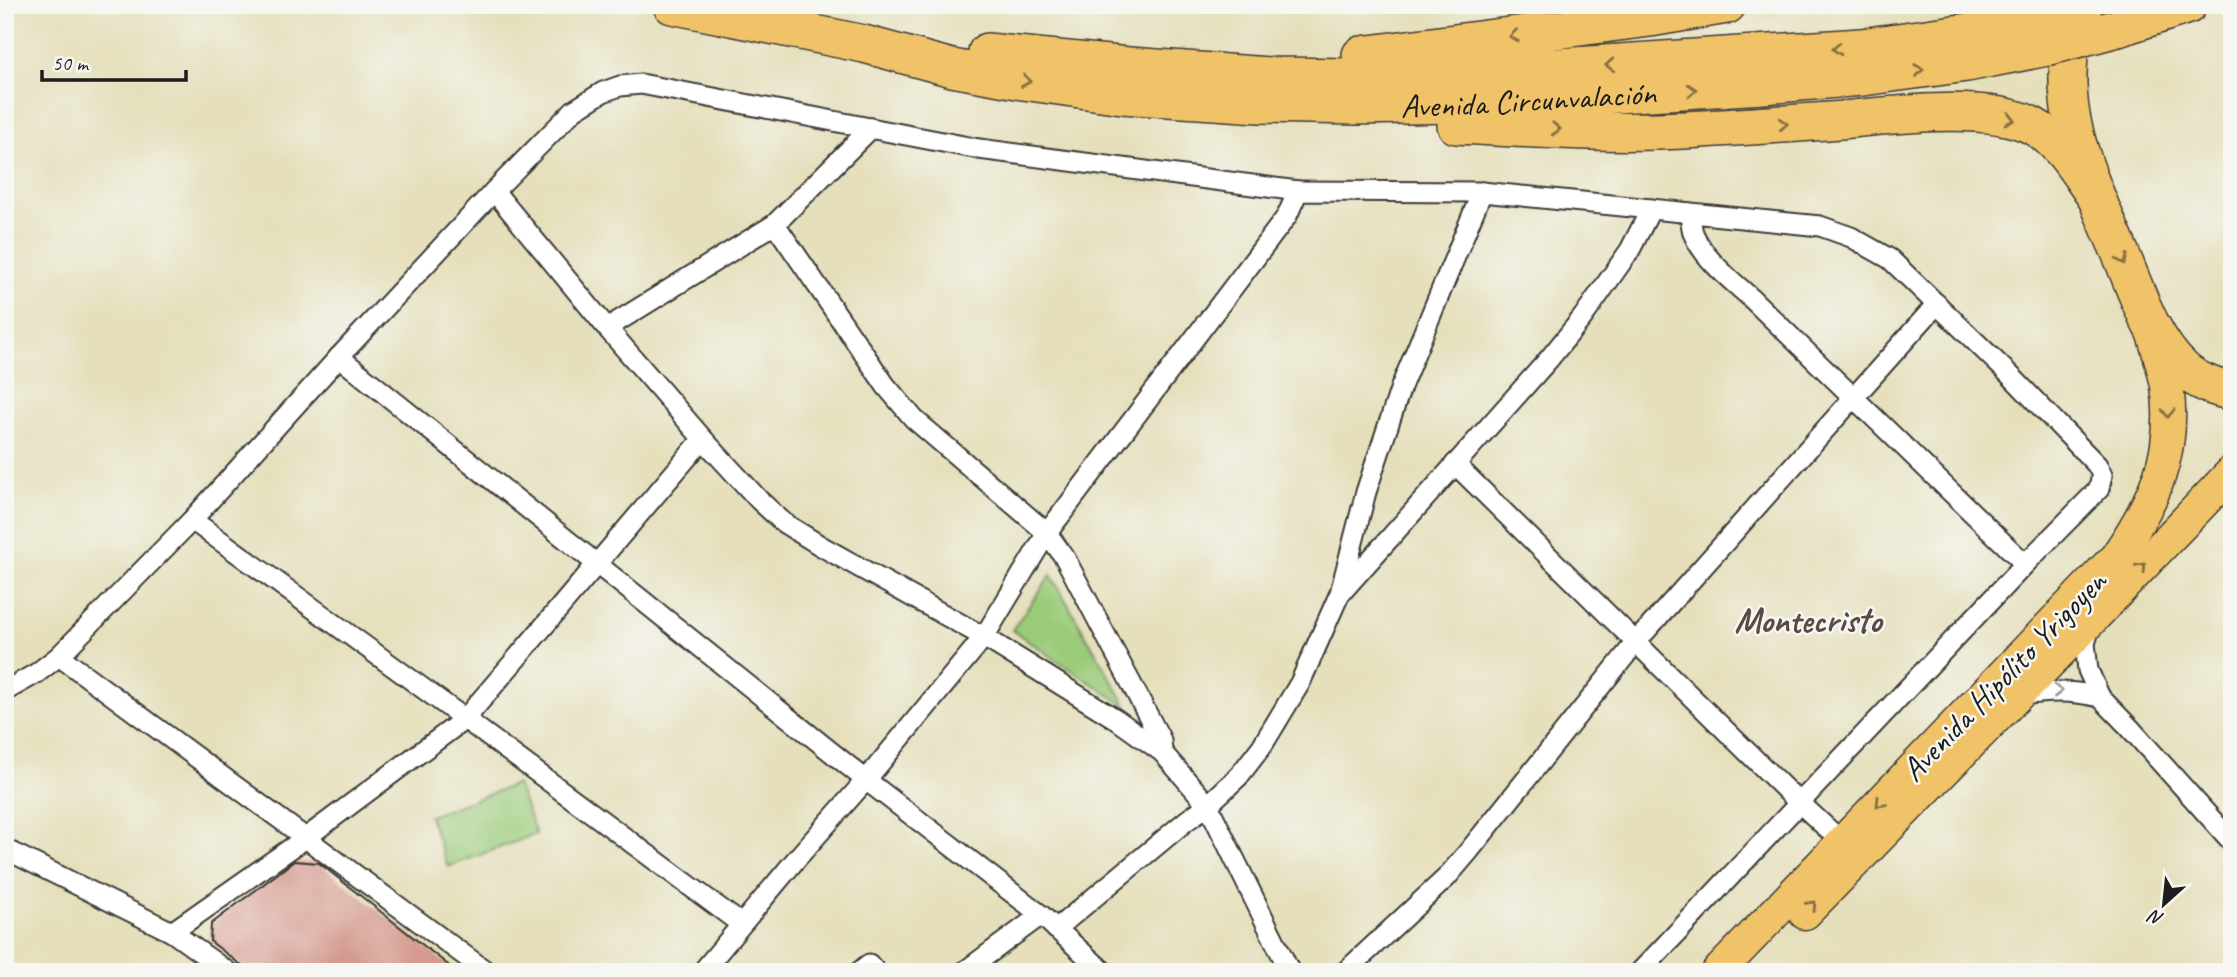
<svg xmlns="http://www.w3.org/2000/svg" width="2237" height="977" font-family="Caveat,sans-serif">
<rect width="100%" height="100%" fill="#f6f6f2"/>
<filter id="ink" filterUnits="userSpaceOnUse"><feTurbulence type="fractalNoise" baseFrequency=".0143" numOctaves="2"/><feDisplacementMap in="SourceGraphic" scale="14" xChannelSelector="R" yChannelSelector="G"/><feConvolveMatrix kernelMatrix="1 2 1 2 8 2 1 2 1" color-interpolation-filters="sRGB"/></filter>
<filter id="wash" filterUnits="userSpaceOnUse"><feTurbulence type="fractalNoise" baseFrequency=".00686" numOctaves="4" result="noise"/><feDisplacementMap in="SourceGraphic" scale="28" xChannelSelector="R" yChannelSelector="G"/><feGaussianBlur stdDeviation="1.57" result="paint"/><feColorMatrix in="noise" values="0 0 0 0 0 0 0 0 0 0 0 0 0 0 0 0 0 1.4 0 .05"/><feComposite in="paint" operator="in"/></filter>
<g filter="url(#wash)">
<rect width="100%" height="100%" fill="#e5dfbb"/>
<!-- green -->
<g fill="#9bcb79" stroke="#5c744a" stroke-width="2">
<polygon points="1051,575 1127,707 1012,630"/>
<polygon points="517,784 536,834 448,867 429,816"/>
</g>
<g id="blocks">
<!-- building -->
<polygon fill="#d4998d" points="294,861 319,863 457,972 250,972 210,941 211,924"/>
</g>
</g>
<g filter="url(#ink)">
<use href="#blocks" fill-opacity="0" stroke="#3a3934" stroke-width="2"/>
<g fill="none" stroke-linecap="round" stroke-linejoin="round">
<defs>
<g id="street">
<polyline points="494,191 607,328 703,439 759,500 784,523 821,546 984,637 1116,719 1162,752 1208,805 1290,972"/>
<path d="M 1690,213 C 1691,220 1691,229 1694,235 C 1705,260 1731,280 1751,298 L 2025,564"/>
<polyline points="775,224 886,386 914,419 1047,533 1065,558 1161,740 1162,752"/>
<polyline points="607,328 775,224 871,128"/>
<polyline points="339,357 866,780 1041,915 1104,972"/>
<polyline points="1455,464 1788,792 1842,842"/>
<polyline points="192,520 465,719 741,924"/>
<polyline points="1341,589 1366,492 1401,387 1482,192"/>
<polyline points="2091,625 2085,643 2088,670 2100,697 2130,728 2232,842"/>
<polyline points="59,656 487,972"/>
<polyline points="5,691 37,673 59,656 192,520 339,357 494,191 574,110 603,92 620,86 641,84 979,149 1298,191"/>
<path d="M 2018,696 C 2047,691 2071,690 2100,697"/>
<polyline points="5,849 172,932 228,972"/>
<polyline points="1056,929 1186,821 1208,805 1239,776 1262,746 1300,683 1339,595 1549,359 1583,317 1630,250 1651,209"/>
<polyline points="172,932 307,837 465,719 703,439"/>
<polyline points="702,972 798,857 866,780 984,637 1047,533 1287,216 1298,191 1482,192 1820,226 1851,237 1890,259 2014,379 2097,465 2102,475 2099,489 2025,564 1640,972"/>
<polyline points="859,972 869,964 876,972"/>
<polyline points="964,972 1041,915"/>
<polyline points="1345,972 1446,878 1469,851 1636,642 1937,304"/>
</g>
<g id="primary">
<polyline points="1805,913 2094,617 2232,472"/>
<path d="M 1718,972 L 2116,557 C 2153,503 2177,454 2167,386 C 2164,369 2158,351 2153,334"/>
</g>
<g id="highway">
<path id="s1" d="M 672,5 L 864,44 L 952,68 L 1023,81 L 1122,95 L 1260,104 L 1356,106 L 1456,104 L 1764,85 L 1863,77 L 1967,63 L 2047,47"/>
<path d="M 2078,10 C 2070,38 2066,71 2069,100 C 2073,147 2101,209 2120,252 C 2137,292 2151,339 2183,369 C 2195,380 2216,389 2232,391"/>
<polyline points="2118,28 2188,5"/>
<polyline points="987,52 1129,66 1269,76 1358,77 1454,74 1861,47 1976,31 2049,16"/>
<polyline points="1361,55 1650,18 1727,5"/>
<path d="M 1456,125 C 1523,128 1591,133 1658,131 C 1715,129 1771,125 1828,121 C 1881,117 1986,101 2033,126 C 2061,141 2078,172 2096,197"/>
</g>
</defs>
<!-- street casing -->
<use href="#street" stroke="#3a3934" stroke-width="23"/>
<!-- primary casing -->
<use href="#primary" stroke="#3a3934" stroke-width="35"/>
<!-- highway casing -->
<use href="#highway" stroke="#3a3934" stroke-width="40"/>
<!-- street -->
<use href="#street" stroke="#fff" stroke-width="19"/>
<!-- primary -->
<use href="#primary" stroke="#f1c369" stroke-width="32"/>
<!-- highway -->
<use href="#highway" stroke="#f1c369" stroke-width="37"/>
<defs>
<g id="highway-bridge">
<polyline points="2049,16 2084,5"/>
<polyline points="2047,47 2118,28"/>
</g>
</defs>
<!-- highway-bridge casing -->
<use href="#highway-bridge" stroke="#3a3934" stroke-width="40" stroke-linecap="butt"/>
<!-- highway-bridge -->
<use href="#highway-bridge" stroke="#f1c369" stroke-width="37"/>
</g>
<!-- one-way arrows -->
<defs><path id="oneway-chevron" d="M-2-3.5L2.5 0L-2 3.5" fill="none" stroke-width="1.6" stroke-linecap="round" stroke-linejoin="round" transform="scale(1.75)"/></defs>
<g stroke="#867042">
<use href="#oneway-chevron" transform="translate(1514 36) rotate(172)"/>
<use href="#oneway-chevron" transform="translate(1837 49) rotate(175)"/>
<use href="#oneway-chevron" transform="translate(1610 65) rotate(176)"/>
<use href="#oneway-chevron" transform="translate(1919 70) rotate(-8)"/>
<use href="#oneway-chevron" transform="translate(1026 81) rotate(9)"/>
<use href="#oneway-chevron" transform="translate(1692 90) rotate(-4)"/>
<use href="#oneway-chevron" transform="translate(2010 119) rotate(15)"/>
<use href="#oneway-chevron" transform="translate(1783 124) rotate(-4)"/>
<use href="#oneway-chevron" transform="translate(1556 129) rotate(2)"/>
<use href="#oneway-chevron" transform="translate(2123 260) rotate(67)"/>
<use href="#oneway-chevron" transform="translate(2168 413) rotate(90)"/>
<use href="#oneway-chevron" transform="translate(2142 567) rotate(-46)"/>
<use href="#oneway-chevron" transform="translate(1880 803) rotate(134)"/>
<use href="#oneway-chevron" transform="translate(1812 905) rotate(-46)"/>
</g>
<use stroke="#999" href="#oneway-chevron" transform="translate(2058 691)"/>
</g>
<g text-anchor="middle" stroke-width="5" stroke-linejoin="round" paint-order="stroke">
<!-- street labels -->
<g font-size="33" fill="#1c1c1c" stroke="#f6f6f2">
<text dy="12" stroke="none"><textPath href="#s1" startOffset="866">Avenida Circunvalación</textPath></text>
<text transform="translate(2003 675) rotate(-46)" y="12">Avenida Hipólito Yrigoyen</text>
</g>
<!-- neighbourhood labels -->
<g font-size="35" font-weight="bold" fill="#5c4844" stroke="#f6f6f2">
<text x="1808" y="632">Montecristo</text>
</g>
</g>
<!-- margin -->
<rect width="2237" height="977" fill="none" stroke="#f6f6f2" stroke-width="28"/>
<!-- north arrow -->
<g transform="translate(2164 904) rotate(207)" stroke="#f6f6f2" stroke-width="5" paint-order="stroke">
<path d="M0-5L12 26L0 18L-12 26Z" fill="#1c1c1c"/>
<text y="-10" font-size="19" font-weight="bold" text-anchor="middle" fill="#1c1c1c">N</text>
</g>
<!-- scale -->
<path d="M42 70v10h144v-10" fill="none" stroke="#1c1c1c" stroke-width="3.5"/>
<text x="52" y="70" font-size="21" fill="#1c1c1c" stroke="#f6f6f2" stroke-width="5" paint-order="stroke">50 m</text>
</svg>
